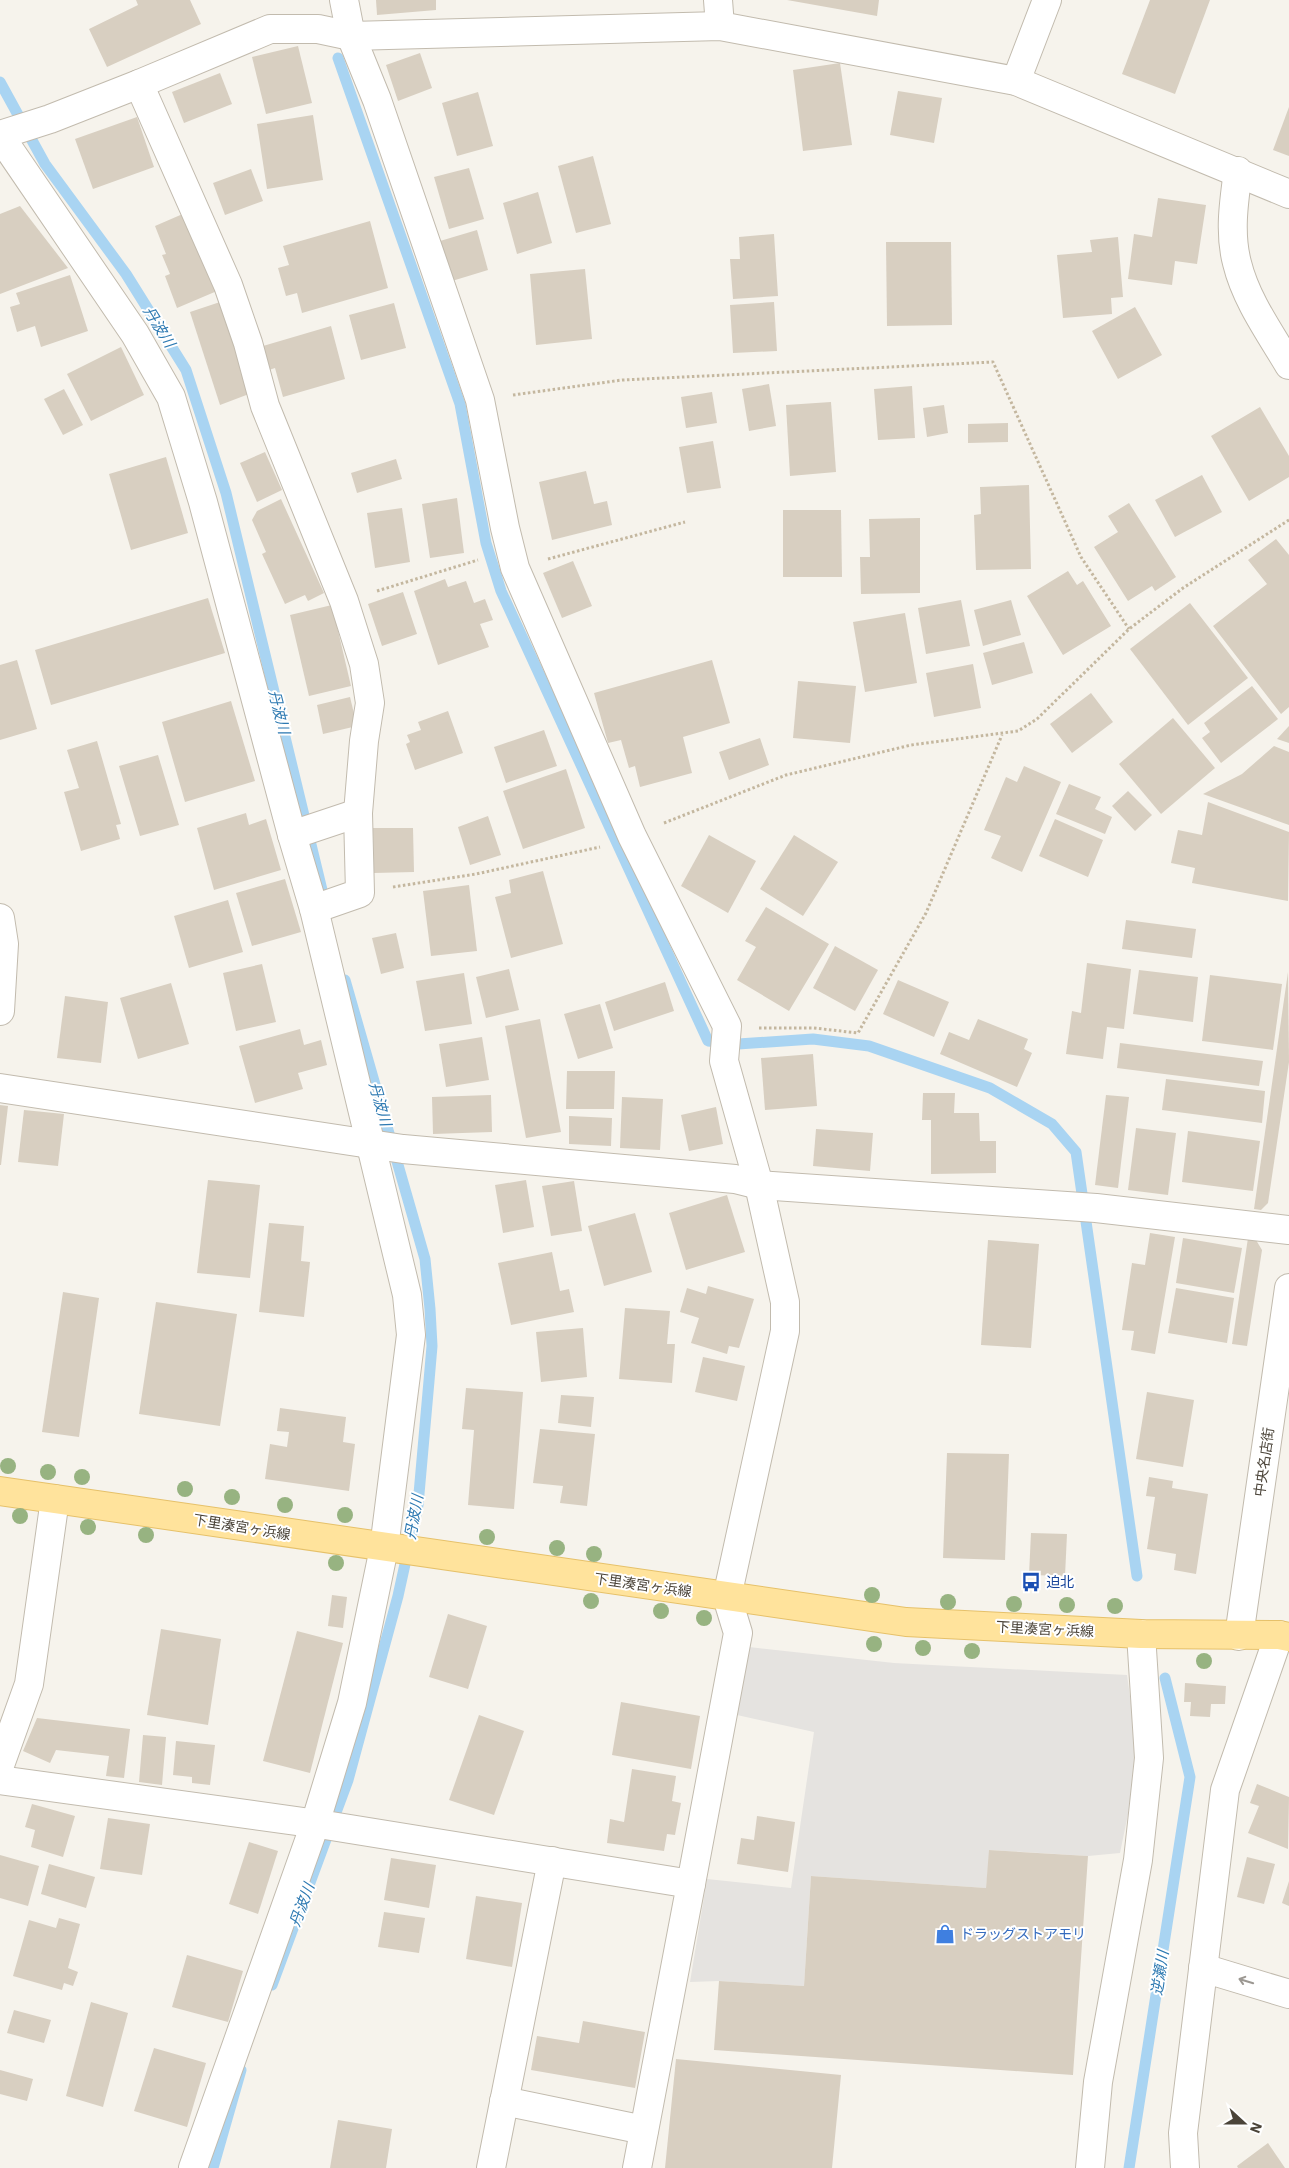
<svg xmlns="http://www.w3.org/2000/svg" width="1289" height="2168" font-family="'IBM Plex Sans','Noto Sans JP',sans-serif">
<rect width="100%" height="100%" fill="#f6f3ec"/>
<!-- parking -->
<polygon fill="#e5e3e0" points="749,1647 894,1663 1127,1675 1139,1761 1120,1853 1088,1856 990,1850 986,1888 811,1876 804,1986 719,1981 690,1982 707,1879 791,1888 814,1732 737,1715"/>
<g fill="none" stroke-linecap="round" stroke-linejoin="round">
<!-- stream -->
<g stroke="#a9d4f2" stroke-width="11">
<polyline points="338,58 460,404 486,543 501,591 708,1041 738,1044 813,1039 869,1046 990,1088 1052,1124 1076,1152 1137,1576"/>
<polyline points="0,82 45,164 126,274 186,370 226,493 322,890"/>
<polyline points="272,1985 348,1780 398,1596 418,1505 429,1381 432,1346 430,1309 425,1259 345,980"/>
<polyline points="213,2168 241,2070"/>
<polyline points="1129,2168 1190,1777 1165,1678"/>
</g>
</g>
<!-- building -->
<g fill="#d8cfc1">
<polygon points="136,0 190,0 201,24 107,67 89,29 138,5"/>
<polygon points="376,0 436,0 436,10 377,15"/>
<polygon points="787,0 879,0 877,16"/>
<polygon points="1150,0 1210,0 1175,94 1122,74"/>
<polygon points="298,46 312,103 266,114 252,57"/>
<polygon points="420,53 432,88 398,101 386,65"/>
<polygon points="840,63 852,145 803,151 793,70"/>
<polygon points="220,73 232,104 184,123 172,92"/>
<polygon points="898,91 942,98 934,143 890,135"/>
<polygon points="478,92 493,146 457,156 442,103"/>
<polygon points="1289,107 1289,156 1273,150"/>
<polygon points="313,115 323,180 267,189 257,124"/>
<polygon points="137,117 154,167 93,189 75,139"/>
<polygon points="593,156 611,224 576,233 558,166"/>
<polygon points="469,168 484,219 449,229 434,177"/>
<polygon points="251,169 263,201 225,215 213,183"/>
<polygon points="538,192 552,243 517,254 503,203"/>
<polygon points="1158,198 1206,205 1197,264 1175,261 1172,285 1128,279 1134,234 1152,237"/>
<polygon points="20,206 68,268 0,294 0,214"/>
<polygon points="185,213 217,291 177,308 165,276 170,274 162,255 166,254 155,226"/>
<polygon points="370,221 388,288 302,313 297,293 286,296 278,268 289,265 283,246"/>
<polygon points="477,230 488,270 452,281 440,241"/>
<polygon points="774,234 778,296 733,299 730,259 740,259 739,237"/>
<polygon points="1118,237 1123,297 1111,298 1112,314 1063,318 1057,255 1092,252 1090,240"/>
<polygon points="886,242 951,242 952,325 887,326"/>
<polygon points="585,269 592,339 536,345 530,274"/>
<polygon points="70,275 88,331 41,347 35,326 17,332 10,307 20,304 16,293"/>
<polygon points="220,302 249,394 220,405 190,312"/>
<polygon points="774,302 777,351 733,353 730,305"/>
<polygon points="394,303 406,348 361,360 349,315"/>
<polygon points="1135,307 1162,355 1118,379 1092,331"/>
<polygon points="331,326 345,379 283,397 275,368 269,370 263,346"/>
<polygon points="121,347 144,395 91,421 67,374"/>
<polygon points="769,384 776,426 749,431 742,389"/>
<polygon points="912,386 915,438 878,440 874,389"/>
<polygon points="64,389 83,425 63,435 44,399"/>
<polygon points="712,392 717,423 686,428 681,397"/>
<polygon points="831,402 836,472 790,476 786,405"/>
<polygon points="944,405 948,433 927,437 923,408"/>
<polygon points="1260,407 1289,456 1289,477 1249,501 1211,436"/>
<polygon points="1008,423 1008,442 968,443 968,424"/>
<polygon points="713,441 721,488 687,493 679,447"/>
<polygon points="265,452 282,490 257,502 240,463"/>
<polygon points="166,457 188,533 131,550 109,474"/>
<polygon points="396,459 402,479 357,493 351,473"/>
<polygon points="586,471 594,504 607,501 612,525 552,540 539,482"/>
<polygon points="1202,475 1222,512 1175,537 1155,500"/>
<polygon points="1029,485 1031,569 976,570 974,515 981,514 980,487"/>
<polygon points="457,498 464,553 430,558 422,504"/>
<polygon points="281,499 324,593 308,601 305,595 285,604 262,554 266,552 252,520 257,511"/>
<polygon points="1129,503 1176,577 1155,591 1152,586 1128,601 1094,547 1118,532 1108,516"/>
<polygon points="402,508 410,562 375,568 367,513"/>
<polygon points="783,510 841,510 842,577 783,577"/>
<polygon points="920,518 920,593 861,594 860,557 870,557 869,519"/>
<polygon points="1276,539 1289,555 1289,707 1281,714 1213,626 1267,584 1248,560"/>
<polygon points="573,561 592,606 562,618 543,573"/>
<polygon points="1068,571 1077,585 1083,581 1111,626 1063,655 1027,596"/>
<polygon points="445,579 448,587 466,581 474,603 485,599 493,620 480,624 489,647 438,665 414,591"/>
<polygon points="403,592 417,634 382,646 368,604"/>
<polygon points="208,598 225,653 51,705 35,650"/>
<polygon points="961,600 970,646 926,654 918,608"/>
<polygon points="1011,600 1021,635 983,646 974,610"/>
<polygon points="1190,603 1248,678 1188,725 1130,649"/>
<polygon points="332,605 351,686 309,696 290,615"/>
<polygon points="905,613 917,683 865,692 853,622"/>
<polygon points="1024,642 1033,673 992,685 983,653"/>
<polygon points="17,660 37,729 0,740 0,665"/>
<polygon points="712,660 730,723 683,737 692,773 640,787 635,766 629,768 621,740 608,743 594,693"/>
<polygon points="973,664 981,708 934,717 926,673"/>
<polygon points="798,681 856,686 850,743 793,738"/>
<polygon points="1252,686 1278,719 1221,763 1202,738 1210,732 1204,723"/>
<polygon points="1091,693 1113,722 1072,753 1050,724"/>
<polygon points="350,697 357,726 323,734 317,705"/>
<polygon points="231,701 255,781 185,802 162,722"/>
<polygon points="448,711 463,753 415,770 406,744 410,742 407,735 421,730 418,722"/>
<polygon points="1173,718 1215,768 1161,814 1119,764"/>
<polygon points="1289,726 1289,743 1277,739"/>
<polygon points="544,730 557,766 506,783 494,747"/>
<polygon points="760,738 769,765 729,780 719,752"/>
<polygon points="97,741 121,824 116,825 120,839 81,851 64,792 79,788 67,750"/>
<polygon points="1274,746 1289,752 1289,825 1203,794 1242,774"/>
<polygon points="158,755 179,825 140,836 119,766"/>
<polygon points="1024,766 1061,782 1022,872 991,858 1001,836 984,830 1006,777 1017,782"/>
<polygon points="566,769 585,828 523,849 503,791"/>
<polygon points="1069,784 1101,797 1095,809 1112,817 1105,834 1056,814"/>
<polygon points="1128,791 1152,815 1135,831 1112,806"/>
<polygon points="1208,802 1289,832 1288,901 1192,883 1195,868 1171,863 1178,830 1202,835"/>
<polygon points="246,813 249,825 266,819 281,870 214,890 197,828"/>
<polygon points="488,816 501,855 470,865 458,827"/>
<polygon points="1055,819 1103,840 1088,877 1039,856"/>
<polygon points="373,828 413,828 414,872 374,873"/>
<polygon points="709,835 756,861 728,913 681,886"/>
<polygon points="794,835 838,862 803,916 760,889"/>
<polygon points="543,871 563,944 511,958 495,897 511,893 509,880"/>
<polygon points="285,879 301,932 252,946 236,893"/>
<polygon points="469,885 477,951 431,956 423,891"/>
<polygon points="228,900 243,952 189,968 174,916"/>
<polygon points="766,907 829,944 789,1011 737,980 756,947 745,941"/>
<polygon points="1126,920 1196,929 1192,958 1122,949"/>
<polygon points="396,933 404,968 381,974 372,938"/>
<polygon points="835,946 878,970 855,1011 813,988"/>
<polygon points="1087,963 1131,969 1124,1029 1107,1027 1103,1059 1066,1054 1072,1011 1081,1013"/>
<polygon points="262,964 276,1022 236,1031 223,973"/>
<polygon points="509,969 519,1010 486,1018 476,977"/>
<polygon points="1139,970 1198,977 1193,1022 1133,1014"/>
<polygon points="1288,972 1289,1062 1268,1203 1261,1210 1254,1209"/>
<polygon points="464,973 472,1024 425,1031 416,981"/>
<polygon points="1210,975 1282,984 1273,1050 1202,1041"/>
<polygon points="898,980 949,1002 934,1037 883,1014"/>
<polygon points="665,982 674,1011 614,1031 605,1002"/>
<polygon points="171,983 189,1044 138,1059 120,998"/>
<polygon points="65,996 108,1002 101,1063 57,1058"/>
<polygon points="600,1004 613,1048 578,1059 564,1014"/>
<polygon points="540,1019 561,1132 526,1138 505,1026"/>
<polygon points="978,1019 1028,1039 1024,1049 1032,1053 1017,1087 940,1054 949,1032 969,1040"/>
<polygon points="300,1029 304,1045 321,1040 327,1065 298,1073 303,1089 255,1103 239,1046"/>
<polygon points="482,1037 489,1080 446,1087 439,1044"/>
<polygon points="1120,1043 1263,1061 1259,1086 1117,1068"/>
<polygon points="813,1054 817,1106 765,1110 761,1058"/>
<polygon points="567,1071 615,1071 614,1109 566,1109"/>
<polygon points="1166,1079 1265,1091 1262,1123 1162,1110"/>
<polygon points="923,1093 955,1093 954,1113 979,1113 980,1141 996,1141 996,1173 931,1174 931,1120 922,1120"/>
<polygon points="491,1095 492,1132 433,1134 432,1097"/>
<polygon points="1106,1095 1129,1097 1118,1188 1095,1185"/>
<polygon points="622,1097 663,1099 660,1150 620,1148"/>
<polygon points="0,1105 8,1106 1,1165 0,1165"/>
<polygon points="716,1107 723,1144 689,1151 681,1115"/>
<polygon points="24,1110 64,1114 58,1166 18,1162"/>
<polygon points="569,1116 612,1118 611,1146 569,1144"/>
<polygon points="1136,1128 1176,1133 1168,1195 1128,1190"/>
<polygon points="816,1129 873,1133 870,1171 813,1166"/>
<polygon points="1188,1131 1260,1141 1253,1191 1182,1182"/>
<polygon points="208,1180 260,1185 250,1278 197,1273"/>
<polygon points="526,1180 534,1227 503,1233 495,1185"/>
<polygon points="574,1181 582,1231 551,1236 542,1186"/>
<polygon points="727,1195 745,1252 686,1270 669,1213"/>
<polygon points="635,1213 652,1272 604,1286 588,1226"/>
<polygon points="269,1223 304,1226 301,1261 310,1262 304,1317 259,1312"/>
<polygon points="1150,1233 1175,1237 1155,1354 1131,1350 1134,1331 1122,1330 1132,1263 1145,1265"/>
<polygon points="1183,1238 1242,1248 1234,1293 1176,1283"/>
<polygon points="1248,1238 1256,1240 1262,1250 1247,1346 1232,1344"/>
<polygon points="988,1240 1039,1244 1031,1348 981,1345"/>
<polygon points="552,1252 560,1291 569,1289 574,1312 511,1325 498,1263"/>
<polygon points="708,1286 754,1299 739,1348 729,1346 727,1354 691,1343 699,1318 680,1312 687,1288 706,1294"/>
<polygon points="1176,1288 1234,1298 1227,1343 1168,1333"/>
<polygon points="63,1292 99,1298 79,1437 42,1432"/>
<polygon points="156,1302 237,1314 220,1426 139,1414"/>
<polygon points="625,1308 670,1311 667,1344 675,1344 672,1383 619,1379"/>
<polygon points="583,1328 587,1377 541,1382 536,1332"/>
<polygon points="703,1357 745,1366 737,1401 695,1392"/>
<polygon points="466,1388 523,1392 514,1509 468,1505 474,1430 462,1429"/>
<polygon points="1147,1392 1194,1400 1183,1467 1136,1459"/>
<polygon points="561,1395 594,1397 591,1427 558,1423"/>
<polygon points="280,1408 346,1417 343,1442 355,1444 349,1491 265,1479 270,1444 287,1447 289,1432 277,1431"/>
<polygon points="540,1429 595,1434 587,1506 560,1503 563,1486 533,1483"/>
<polygon points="947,1453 1009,1454 1005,1560 943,1558"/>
<polygon points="1149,1477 1173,1481 1172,1488 1208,1494 1196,1574 1174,1570 1176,1554 1147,1549 1155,1497 1146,1496"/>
<polygon points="1031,1533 1067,1534 1065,1576 1029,1575"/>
<polygon points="332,1595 347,1597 343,1628 328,1626"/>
<polygon points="448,1614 487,1626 468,1689 429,1677"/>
<polygon points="161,1629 221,1639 208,1725 147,1715"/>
<polygon points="297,1631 343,1643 310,1773 263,1761"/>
<polygon points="1185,1683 1226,1686 1225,1704 1211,1704 1210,1717 1190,1716 1191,1702 1184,1702"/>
<polygon points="621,1702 700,1716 691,1769 612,1755"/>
<polygon points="479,1715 524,1731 494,1815 449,1800"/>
<polygon points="37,1718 130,1729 124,1778 106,1776 109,1756 56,1750 50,1763 23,1751"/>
<polygon points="143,1735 166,1737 162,1785 139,1782"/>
<polygon points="176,1741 215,1745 210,1785 192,1783 192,1777 173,1775"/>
<polygon points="632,1769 676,1776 672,1801 681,1803 675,1835 667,1834 664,1851 607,1843 610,1819 624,1822"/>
<polygon points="1257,1784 1289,1797 1288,1849 1248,1833 1259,1806 1250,1803"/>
<polygon points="32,1804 75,1816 63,1857 31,1847 35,1830 25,1827"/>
<polygon points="757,1816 795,1822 788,1872 737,1864 741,1838 754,1840"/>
<polygon points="108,1818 150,1824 142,1875 100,1869"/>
<polygon points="249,1842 278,1851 258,1914 229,1904"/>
<polygon points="989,1850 1088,1856 1073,2075 714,2050 719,1981 804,1986 811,1876 986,1888"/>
<polygon points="0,1855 39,1866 28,1906 0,1898"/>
<polygon points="1247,1857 1275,1864 1264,1904 1237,1897"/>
<polygon points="391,1858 436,1865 429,1908 384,1900"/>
<polygon points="49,1864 95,1877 86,1908 41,1894"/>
<polygon points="1289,1881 1289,1906 1282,1903"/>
<polygon points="476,1896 522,1903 512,1967 466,1959"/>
<polygon points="384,1912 425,1918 419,1953 378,1947"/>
<polygon points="59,1918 80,1924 68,1968 78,1972 73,1986 64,1983 62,1990 13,1976 29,1920 56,1928"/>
<polygon points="187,1955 243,1971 228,2022 172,2007"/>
<polygon points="91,2002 128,2013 103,2107 66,2096"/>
<polygon points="14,2010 51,2020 44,2043 7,2033"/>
<polygon points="583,2021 645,2032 635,2088 531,2070 537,2036 579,2043"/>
<polygon points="154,2048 206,2063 187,2127 134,2111"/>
<polygon points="676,2059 841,2075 832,2168 665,2168"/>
<polygon points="0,2070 33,2079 27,2101 0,2094"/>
<polygon points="338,2120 392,2129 386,2168 330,2168"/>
<polygon points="1268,2143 1285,2168 1238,2168 1237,2166"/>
</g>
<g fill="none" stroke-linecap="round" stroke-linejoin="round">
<defs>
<g id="minor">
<polyline points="344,0 351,36 377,100 480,400 505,528 515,568 632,836 727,1026 724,1061 759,1185 785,1302 785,1331 727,1597 738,1633 691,1884"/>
<polyline points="718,0 720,26"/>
<polyline points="1016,81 1047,0"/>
<polyline points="139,84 228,285 248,343 265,406 344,601 364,664 370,703 364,741 358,813 360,893 314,909"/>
<polyline points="0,135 50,119 139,84 270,29 318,29 351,36 720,26 1016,81 1289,194"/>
<polyline points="0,136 135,334 171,397 203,502 292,835 314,909 407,1295 411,1335 384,1548 352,1703 315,1824 193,2168"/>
<path d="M 1238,171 C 1234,201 1229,233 1237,263 C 1246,300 1270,333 1289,365"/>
<polyline points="292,835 358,813"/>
<polyline points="0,918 4,944 0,1011"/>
<polyline points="0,1088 403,1149 735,1179 759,1185 1096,1208 1289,1230"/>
<polyline points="1239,1636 1289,1288"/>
<polyline points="0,1765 29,1684 55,1499"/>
<polyline points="0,1780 325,1825 691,1884 637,2168"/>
<polyline points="1203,1968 1289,1994"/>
<polyline points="504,2101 644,2130"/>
<polyline points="491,2168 552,1861"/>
<polyline points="1090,2168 1098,2082 1138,1860 1149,1758 1141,1634"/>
<polyline points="1185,2168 1183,2133 1225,1790 1279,1635"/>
</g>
<polyline id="major" points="0,1491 906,1622 1141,1634 1279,1635 1289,1637"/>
</defs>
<!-- minor casing -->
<use href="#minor" stroke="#c2bbae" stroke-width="30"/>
<!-- major casing -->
<use href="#major" stroke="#e6c16a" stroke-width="30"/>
<!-- path -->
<g stroke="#c4b79f" stroke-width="3" stroke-dasharray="2.5 2.5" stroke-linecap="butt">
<polyline points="513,395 622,380 993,362 1081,557 1129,629"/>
<polyline points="548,559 685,522"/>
<polyline points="377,591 478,560"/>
<polyline points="664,823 786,775 911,745 1018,731 1037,719 1129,629 1183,588 1289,520"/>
<polyline points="393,887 476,874 600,847"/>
<polyline points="759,1028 814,1028 858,1033 926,913 1002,735"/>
</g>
<!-- minor -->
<use href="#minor" stroke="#fff" stroke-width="28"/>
<!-- major -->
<use href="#major" stroke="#ffe39c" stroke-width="28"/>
</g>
<!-- trees -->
<g fill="#97b381">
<circle cx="8" cy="1466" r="8"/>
<circle cx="48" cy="1472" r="8"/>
<circle cx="82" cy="1477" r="8"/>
<circle cx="185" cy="1489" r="8"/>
<circle cx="232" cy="1497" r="8"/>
<circle cx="285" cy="1505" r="8"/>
<circle cx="345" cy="1515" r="8"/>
<circle cx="20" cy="1516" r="8"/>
<circle cx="88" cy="1527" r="8"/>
<circle cx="146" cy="1535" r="8"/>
<circle cx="487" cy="1537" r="8"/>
<circle cx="557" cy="1548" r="8"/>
<circle cx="594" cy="1554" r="8"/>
<circle cx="336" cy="1563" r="8"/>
<circle cx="872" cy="1595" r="8"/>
<circle cx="591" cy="1601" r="8"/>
<circle cx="948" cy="1602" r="8"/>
<circle cx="1014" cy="1604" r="8"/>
<circle cx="1067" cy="1605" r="8"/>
<circle cx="1115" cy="1606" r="8"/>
<circle cx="661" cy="1611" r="8"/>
<circle cx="704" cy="1618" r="8"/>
<circle cx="874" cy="1644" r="8"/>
<circle cx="923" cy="1648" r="8"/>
<circle cx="972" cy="1651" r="8"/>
<circle cx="1204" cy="1661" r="8"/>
</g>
<!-- one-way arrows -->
<defs><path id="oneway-shaft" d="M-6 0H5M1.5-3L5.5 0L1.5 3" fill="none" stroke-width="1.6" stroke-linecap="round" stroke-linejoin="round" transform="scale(1.25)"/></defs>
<use stroke="#9c9892" href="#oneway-shaft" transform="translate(1246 1981) rotate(-163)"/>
<!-- icons -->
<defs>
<symbol id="bus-bare" viewBox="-9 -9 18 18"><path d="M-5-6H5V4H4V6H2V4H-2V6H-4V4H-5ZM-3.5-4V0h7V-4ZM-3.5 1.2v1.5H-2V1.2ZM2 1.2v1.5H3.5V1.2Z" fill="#1a4fb4" stroke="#fff" stroke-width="2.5" paint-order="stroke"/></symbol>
<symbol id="shop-bare" viewBox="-9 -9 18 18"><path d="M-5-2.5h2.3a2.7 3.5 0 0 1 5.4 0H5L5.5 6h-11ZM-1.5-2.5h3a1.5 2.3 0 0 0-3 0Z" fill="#3f7fe0" stroke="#fff" stroke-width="2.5" paint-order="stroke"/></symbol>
</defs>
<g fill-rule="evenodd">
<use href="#bus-bare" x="1017" y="1568" width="28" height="28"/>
<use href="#shop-bare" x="931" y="1920" width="28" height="28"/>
</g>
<g text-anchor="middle" stroke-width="4" stroke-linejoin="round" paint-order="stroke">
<!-- street labels -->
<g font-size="14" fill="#4b4439" stroke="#fff">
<text transform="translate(1264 1462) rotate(-82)" y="5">中央名店街</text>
<text transform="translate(242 1527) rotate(9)" y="5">下里湊宮ヶ浜線</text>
<text transform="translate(643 1585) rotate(8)" y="5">下里湊宮ヶ浜線</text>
<text transform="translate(1045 1629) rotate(3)" y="5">下里湊宮ヶ浜線</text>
</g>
<!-- transit labels -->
<g font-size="14" fill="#164399" stroke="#fff" text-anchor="start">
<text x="1046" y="1587">迫北</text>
</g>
<!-- shop labels -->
<g font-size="14" fill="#366cbe" stroke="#fff" text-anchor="start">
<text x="960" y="1939">ドラッグストアモリ</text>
</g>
<!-- water labels -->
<g font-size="15" font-style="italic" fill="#2e7ab2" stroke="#fff">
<text transform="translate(159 327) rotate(58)" y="5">丹波川</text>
<text transform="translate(279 712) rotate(76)" y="5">丹波川</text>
<text transform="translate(380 1104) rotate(74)" y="5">丹波川</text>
<text transform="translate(414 1517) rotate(-80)" y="5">丹波川</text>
<text transform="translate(302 1905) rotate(-70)" y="5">丹波川</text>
<text transform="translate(1160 1973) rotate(-81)" y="5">逆瀬川</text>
</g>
</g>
<!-- north arrow -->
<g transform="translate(1244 2123) rotate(111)" stroke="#ffffff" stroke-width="4" paint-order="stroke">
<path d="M0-4L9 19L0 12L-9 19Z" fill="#4b4439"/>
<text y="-8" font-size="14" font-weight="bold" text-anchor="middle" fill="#4b4439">N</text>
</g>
</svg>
